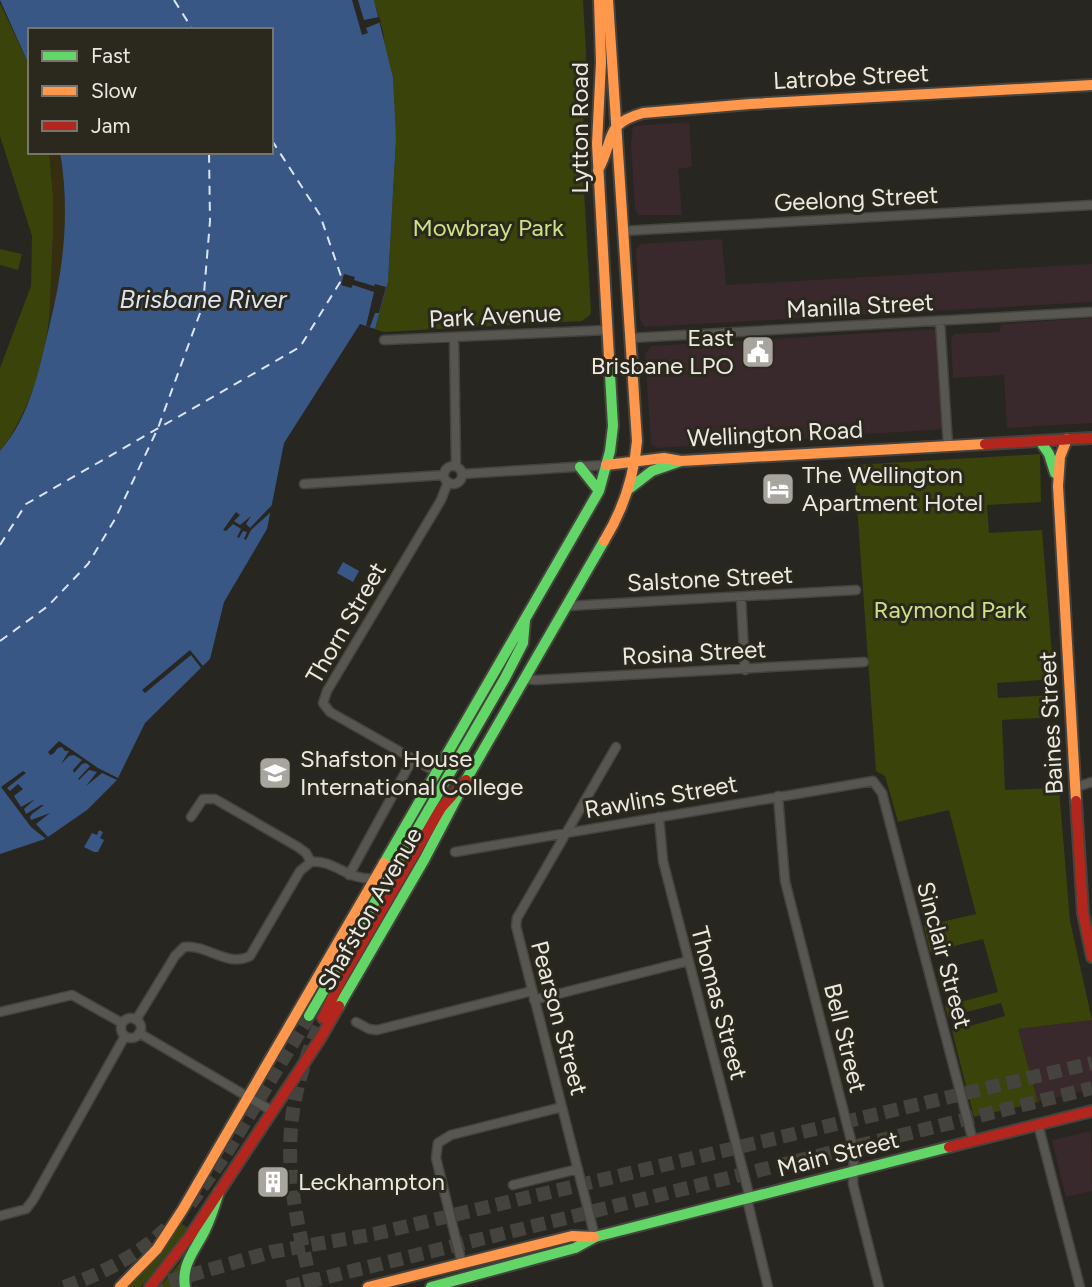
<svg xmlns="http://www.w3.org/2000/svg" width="1092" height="1287" font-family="Figtree,sans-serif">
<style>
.commercial{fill:#39292c}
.green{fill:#39430a}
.sand{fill:#352e10}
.water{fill:#395785}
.pier{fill:#282620}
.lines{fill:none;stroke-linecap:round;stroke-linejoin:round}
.ferry{stroke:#dbe5f5;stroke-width:2;stroke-dasharray:9 7;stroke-linecap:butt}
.highway-tunnel{stroke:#45433d;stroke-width:14;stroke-dasharray:14 7;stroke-linecap:butt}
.street-casing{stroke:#44433d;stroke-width:11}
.fast-casing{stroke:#44433d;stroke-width:14}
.slow-casing{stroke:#44433d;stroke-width:14}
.jam-casing{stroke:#44433d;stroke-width:14}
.street{stroke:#585651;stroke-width:8}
.fast{stroke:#63d668;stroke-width:10}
.slow{stroke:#ff974d;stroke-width:10}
.jam{stroke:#b3261e;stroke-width:10}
.labels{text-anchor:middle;stroke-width:6;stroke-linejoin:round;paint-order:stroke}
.street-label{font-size:24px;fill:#ebe9e2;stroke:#2b281d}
.park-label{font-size:24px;fill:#cce284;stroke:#2b281d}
.poi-label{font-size:24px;fill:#ebe9e2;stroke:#2b281d;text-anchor:start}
.water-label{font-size:26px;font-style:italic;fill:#dbe5f5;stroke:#2b281d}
</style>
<rect width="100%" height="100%" fill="#282620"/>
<!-- commercial -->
<path class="commercial" d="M689 122 692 167 678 169 682 215H638L635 209 631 144 633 126Z
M722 239 726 285 1092 264V302L645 327 640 320 636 250 641 244Z
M1092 318V423L1007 428 1004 375 953 378 951 338 954 334 1000 332 1001 324Z
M939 329 944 429 657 448 651 444 645 354 651 346Z
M1092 1020V1089L1038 1102 1018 1029Z
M1091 1131 1092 1191 1066 1197 1052 1140Z"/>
<!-- green -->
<path class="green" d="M374 0H583L586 52 582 154 591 312 590 315 582 321 384 332 375 329 388 282 396 139 383 32Z
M0 3 30 67V152H49C54 184 54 216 53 248 52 307 49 361 22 415 15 428 10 440 0 451V368L31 286 32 236 0 136Z
M0 249 22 254 18 270 0 265Z
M1040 454 1041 502 987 505 989 533 1042 530 1054 679 997 683 998 698 1055 695 1056 717 1002 720 1005 790 1059 788 1070 921 1092 1020 1018 1029 1038 1102 974 1117 952 1031 1005 1016 1001 1003 948 1017 945 1006 998 992 983 939 930 952 924 926 976 914 949 810 898 822 885 776 876 771 854 465Z
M182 1224 188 1228 141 1287H128L148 1267Z
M181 1261V1287H160Z"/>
<!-- sand -->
<path class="sand" d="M49 152H60C70 209 65 270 49 325L54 206Z"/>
<!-- water -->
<path class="water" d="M0 0H374L393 78 396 139 388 282 375 329 360 324 284 443 267 529 224 602 210 659 145 723 117 780 87 810 45 839 0 854V451C31 416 40 366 50 323 64 267 70 209 60 152H271V30H30V67Z
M343 562 359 571 353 582 337 573Z
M99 830 103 832 100 838 104 840 98 852H94L84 847 92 833 97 835Z"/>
<!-- pier -->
<path class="pier" d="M352 0H358L364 20 379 17 381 22 366 28 368 33 362 35Z
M344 274 355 277 354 280 374 286 375 284 386 287 379 313H375L370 327 366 326 374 292 353 285 351 288 341 285Z
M272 505 271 512 251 530 246 540 244 539 247 532 243 531 239 538 237 537 241 529 233 524 226 531 223 530 236 512 240 515 234 521 240 525 251 516 246 524 250 528Z
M190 650 203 666 201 668 191 655 145 693 142 690Z
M59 741 98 768 118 778 117 780 102 773 86 786 97 772 89 770 79 780 78 779 90 766 86 763 82 764 74 773 73 770 82 760 74 755 69 756 61 764 69 751H65L62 747 58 748 53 754 50 755 48 752Z
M23 771 26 773 7 788 10 791 18 784 23 789 14 796 21 807 35 799 24 809 26 814 41 805H44L32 814 30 817 31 820 50 813 36 824 48 837 46 839 31 827 1 787Z"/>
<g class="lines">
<!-- ferry -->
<path class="ferry" d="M174 0 193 30
M0 545 26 504 300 347 342 279 320 215 271 139
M0 641 48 606 88 564 115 519 158 428 203 305 210 221 209 152"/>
<!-- highway-tunnel -->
<path class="highway-tunnel" d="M190 1204 225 1155 309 1016
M64 1287C104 1273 141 1254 171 1224
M149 1287 271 1252 374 1234 1092 1063
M287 1287 1092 1088
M312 1287C287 1184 275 1118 323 1018"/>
<defs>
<path id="street" d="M622 231 1092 205
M940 321 948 445
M454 337 456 466
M631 338 1092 312
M384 340 608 330
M444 475a9 9 0 1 1 18 0a9 9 0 1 1-18 0Z
M462 474 606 465
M304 484 444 475
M741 597 745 670
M567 606 856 590
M525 679 536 680 864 662
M436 772 330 712 323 703 327 691 441 500 448 482
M1076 787 1092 782
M778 796 785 881 854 1152 853 1184 879 1287
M191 817 203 799H215L298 847 306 853 311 862
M659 817 663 861 750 1198
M455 852 873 781 882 793 973 1141
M311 862C334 859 349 882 375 878
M349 875 412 760
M534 1000 688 961
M0 1012 72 995 122 1023
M121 1028a10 10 0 1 1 20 0a10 10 0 1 1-20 0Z
M136 1020 175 956 184 947C207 944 228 968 250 956L300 871 311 862
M356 1022 369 1029 377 1030 532 991
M139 1033 272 1111
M1038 1124 1080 1287
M513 1185 578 1169
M747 1199 768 1287
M0 1216 26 1209 33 1200 125 1036
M595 1237 516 926 517 918 616 747
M462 1264 436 1158 438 1143 451 1135 562 1107"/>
<path id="fast" d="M1040 441 1049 454 1055 473
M580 467 599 491
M630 488 652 471 681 461
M384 863 599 491 610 451 613 426 609 357
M339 1006 424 860 466 780 604 541
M309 1016 505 678 523 643 525 620
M185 1287C181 1264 196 1249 205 1230 211 1218 215 1205 219 1192
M431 1287 575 1248 595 1237 949 1147"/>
<path id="slow" d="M599 0 601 62 597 144 609 357
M598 170C615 140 603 124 643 113L750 104 1092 85
M1067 439 1060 457 1058 486 1076 801
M606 465 664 458 681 461 985 444
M604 541C623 510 634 478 637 441L608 0
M120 1287 157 1249 183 1209 384 863
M368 1287 572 1236 594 1237"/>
<path id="jam" d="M985 444 1092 438
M1076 801 1083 913 1092 957
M323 1018 341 980 441 808 466 780
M949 1147 1092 1111
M150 1287 190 1236 320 1039 339 1006"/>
</defs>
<!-- street casing -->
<use href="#street" class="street-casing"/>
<!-- fast casing -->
<use href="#fast" class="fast-casing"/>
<!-- slow casing -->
<use href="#slow" class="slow-casing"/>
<!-- jam casing -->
<use href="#jam" class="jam-casing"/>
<!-- street -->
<use href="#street" class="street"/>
<!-- fast -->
<use href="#fast" class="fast"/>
<!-- slow -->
<use href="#slow" class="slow"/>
<!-- jam -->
<use href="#jam" class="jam"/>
</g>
<!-- icons -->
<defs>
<symbol id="civic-square" viewBox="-11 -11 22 22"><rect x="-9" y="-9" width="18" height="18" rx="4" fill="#a7a59e" stroke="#2b281d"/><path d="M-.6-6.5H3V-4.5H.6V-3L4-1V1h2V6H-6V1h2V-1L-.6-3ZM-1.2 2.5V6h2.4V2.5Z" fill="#fff"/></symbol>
<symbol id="hotel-square" viewBox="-11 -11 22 22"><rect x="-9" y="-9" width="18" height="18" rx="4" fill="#a7a59e" stroke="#2b281d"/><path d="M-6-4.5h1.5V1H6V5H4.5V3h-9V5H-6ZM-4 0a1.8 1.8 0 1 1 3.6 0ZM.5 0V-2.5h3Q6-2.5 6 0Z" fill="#fff"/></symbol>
<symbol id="university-square" viewBox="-11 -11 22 22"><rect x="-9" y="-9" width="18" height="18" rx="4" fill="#a7a59e" stroke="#2b281d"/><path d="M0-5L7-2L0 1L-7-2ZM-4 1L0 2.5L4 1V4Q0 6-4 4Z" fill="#fff"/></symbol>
<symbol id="building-square" viewBox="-11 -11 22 22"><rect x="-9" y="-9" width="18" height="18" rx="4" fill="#a7a59e" stroke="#2b281d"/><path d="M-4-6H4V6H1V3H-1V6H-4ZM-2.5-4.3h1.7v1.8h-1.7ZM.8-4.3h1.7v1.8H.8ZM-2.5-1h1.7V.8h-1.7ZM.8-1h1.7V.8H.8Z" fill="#fff"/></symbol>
</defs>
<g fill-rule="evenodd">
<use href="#civic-square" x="739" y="333" width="38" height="38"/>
<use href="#hotel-square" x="759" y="470" width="38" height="38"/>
<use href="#university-square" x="256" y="754" width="38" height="38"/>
<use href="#building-square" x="254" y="1163" width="38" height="38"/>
</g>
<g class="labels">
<!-- street labels -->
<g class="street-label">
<text transform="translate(851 77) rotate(-3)" y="8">Latrobe Street</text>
<text transform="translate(580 128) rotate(-90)" y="8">Lytton Road</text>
<text transform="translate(856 199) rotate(-3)" y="8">Geelong Street</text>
<text transform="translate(860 306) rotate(-3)" y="8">Manilla Street</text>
<text transform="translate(495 316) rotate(-3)" y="8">Park Avenue</text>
<text transform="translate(775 434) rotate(-3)" y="8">Wellington Road</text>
<text transform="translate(710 579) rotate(-3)" y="8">Salstone Street</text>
<text transform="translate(346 623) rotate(-60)" y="8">Thorn Street</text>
<text transform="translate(694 653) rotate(-3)" y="8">Rosina Street</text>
<text transform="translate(1051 723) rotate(-93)" y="8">Baines Street</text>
<text transform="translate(661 797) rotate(-10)" y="8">Rawlins Street</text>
<text transform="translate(370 909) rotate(-60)" y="8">Shafston Avenue</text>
<text transform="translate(944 955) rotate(75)" y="8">Sinclair Street</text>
<text transform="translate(719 1003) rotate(75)" y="8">Thomas Street</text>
<text transform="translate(559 1018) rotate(75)" y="8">Pearson Street</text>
<text transform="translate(845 1038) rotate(76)" y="8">Bell Street</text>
<text transform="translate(838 1154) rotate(-14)" y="8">Main Street</text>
</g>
<!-- park labels -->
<g class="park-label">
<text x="488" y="236">Mowbray Park</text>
<text x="950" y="618">Raymond Park</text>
</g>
<!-- poi labels -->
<g class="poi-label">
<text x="734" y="346" text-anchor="end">East<tspan x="734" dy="28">Brisbane LPO</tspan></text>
<text x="802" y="483">The Wellington<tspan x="802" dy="28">Apartment Hotel</tspan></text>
<text x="300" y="767">Shafston House<tspan x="300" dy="28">International College</tspan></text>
<text x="298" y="1190">Leckhampton</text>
</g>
<!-- water labels -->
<g class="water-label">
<text x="203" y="308">Brisbane River</text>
</g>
</g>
<!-- legend -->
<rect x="28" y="28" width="245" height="126" fill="#2b281d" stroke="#78756c" stroke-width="2"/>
<rect x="42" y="51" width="35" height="10" fill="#63d668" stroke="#78756c" stroke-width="2"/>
<text x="91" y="63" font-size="21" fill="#ebe9e2">Fast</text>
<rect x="42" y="86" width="35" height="10" fill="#ff974d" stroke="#78756c" stroke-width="2"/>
<text x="91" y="98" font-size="21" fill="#ebe9e2">Slow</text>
<rect x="42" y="121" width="35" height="10" fill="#b3261e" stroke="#78756c" stroke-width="2"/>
<text x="91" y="133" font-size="21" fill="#ebe9e2">Jam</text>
</svg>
